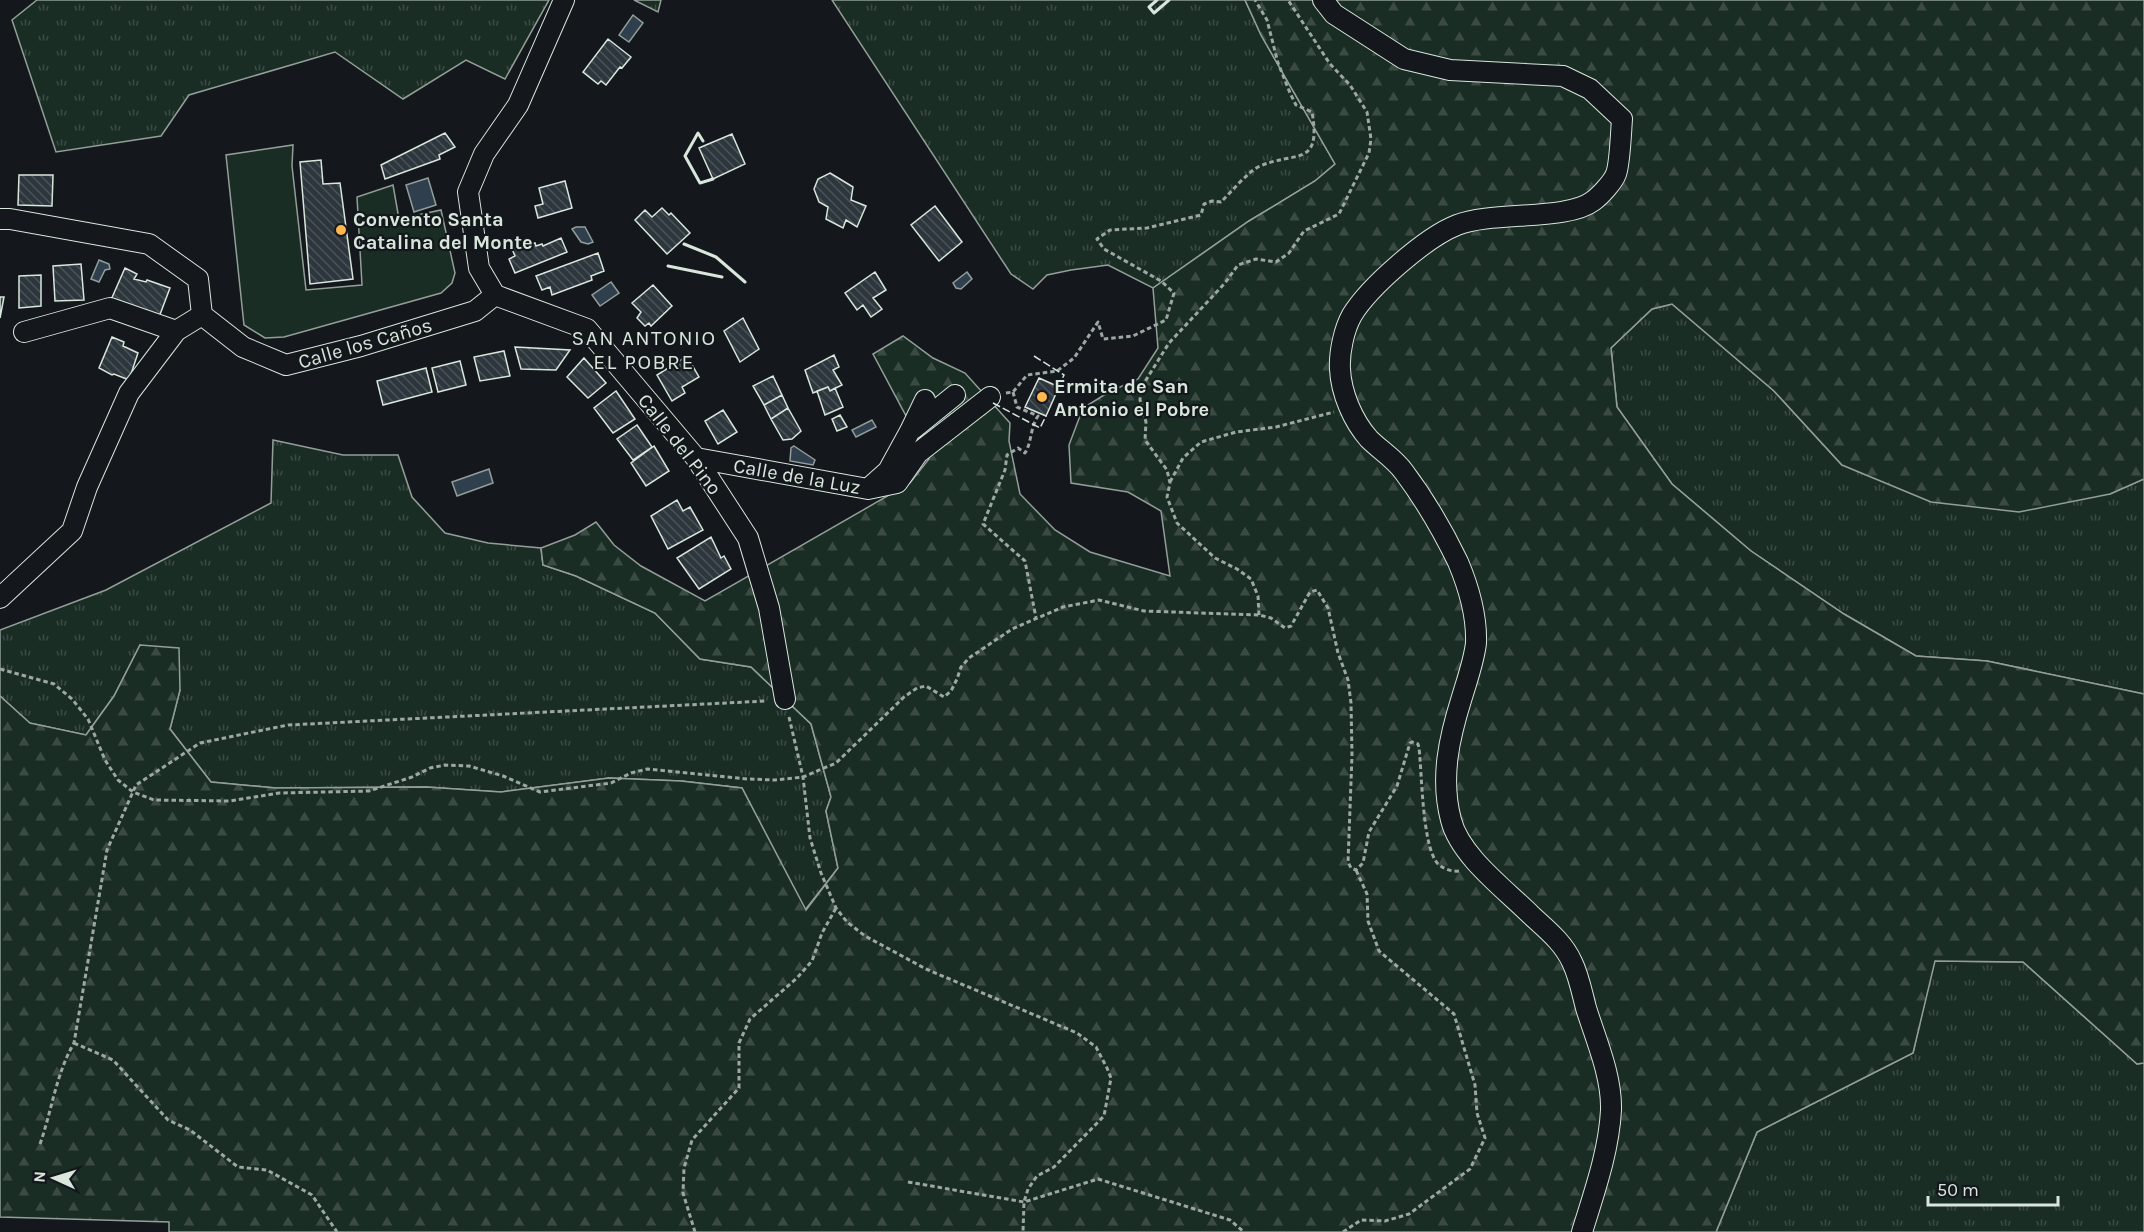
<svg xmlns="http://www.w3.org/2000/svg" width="2144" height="1232" font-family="Karla,sans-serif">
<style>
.grass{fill:url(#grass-tufts);stroke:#939e99;stroke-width:1.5}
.forest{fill:url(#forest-firs);stroke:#939e99;stroke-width:1.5}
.garden{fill:#1a2d24;stroke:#939e99;stroke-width:1.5}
.water{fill:#2f3f4d;stroke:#939e99;stroke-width:1.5}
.building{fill:url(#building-back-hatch);stroke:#d8e6dc;stroke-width:1.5}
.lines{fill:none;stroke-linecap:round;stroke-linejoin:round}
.minor-casing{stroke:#d8e6dc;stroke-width:22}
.path{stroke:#9da8a2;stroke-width:3;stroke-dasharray:4.5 3;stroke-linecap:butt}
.minor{stroke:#14181c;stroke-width:20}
.fence{stroke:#d8e6dc;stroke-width:1.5;stroke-dasharray:8 3;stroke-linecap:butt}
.wall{stroke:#d8e6dc;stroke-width:3}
.poi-dot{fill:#ffb74d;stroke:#14181c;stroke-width:2}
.labels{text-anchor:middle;stroke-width:4.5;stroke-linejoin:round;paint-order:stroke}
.poi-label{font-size:20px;font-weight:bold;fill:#d8e6dc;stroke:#14181c;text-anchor:start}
.street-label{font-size:20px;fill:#d8e6dc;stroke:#14181c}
.neighbourhood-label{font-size:21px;letter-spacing:1.5px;fill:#d8e6dc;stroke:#14181c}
</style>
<defs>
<pattern id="grass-tufts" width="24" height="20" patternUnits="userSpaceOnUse" patternTransform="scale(1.5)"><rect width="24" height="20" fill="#1a2d24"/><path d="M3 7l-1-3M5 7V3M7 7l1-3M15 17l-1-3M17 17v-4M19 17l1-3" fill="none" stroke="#3b4b43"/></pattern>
<pattern id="forest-firs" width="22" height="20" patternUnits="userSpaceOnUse" patternTransform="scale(1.5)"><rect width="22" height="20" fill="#1a2d24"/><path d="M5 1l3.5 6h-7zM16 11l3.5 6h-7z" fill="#3b4b43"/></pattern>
<pattern id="building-back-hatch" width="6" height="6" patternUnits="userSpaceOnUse" patternTransform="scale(1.5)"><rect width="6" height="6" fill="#2c363c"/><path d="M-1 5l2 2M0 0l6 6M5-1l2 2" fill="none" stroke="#4a5358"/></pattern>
</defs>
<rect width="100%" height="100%" fill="#14181c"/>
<!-- grass -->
<path class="grass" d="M37 0H549L505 79 466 60 403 99 335 52 189 95 161 136 56 152 12 20Z
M634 0H661L658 12Z
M832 0H1245L1261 35 1335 164 1315 181 1249 221 1153 288 1108 265 1071 270 1047 275 1033 289 1011 274Z
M1672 304 1774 391 1842 465 2110 494 2144 479V694L1987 661 1916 656 1844 614 1751 551 1672 484 1617 407 1611 348 1652 309Z
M273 440 343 455H398L412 497 445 533 488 543 541 548 543 565 576 576 655 613 700 659 751 667 811 724 831 797 826 811 838 868 805 910 742 788 681 781 609 778 501 792 426 787 276 788 211 782 170 729 180 690 140 645 114 696 86 735 29 723 0 696V630L106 590 271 503Z
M1934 961 2023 962 2137 1064 2144 1063V1232H1716L1757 1132 1913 1053Z"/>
<!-- forest -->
<path class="forest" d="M1245 0H2144V479L2110 494 2019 512 1931 502 1842 465 1774 391 1672 304 1652 309 1611 348 1617 407 1672 484 1751 551 1844 614 1916 656 1987 661 2144 694V1063L2137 1064 2023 962 1935 961 1913 1053 1757 1132 1716 1232H169V1222L0 1217V696L30 723 86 735 114 696 140 645 179 648 180 690 170 729 211 782 276 788 426 787 501 792 609 778 681 781 742 788 806 910 838 868 826 811 831 797 811 724 751 667 700 659 655 613 576 576 543 565 541 548 575 535 596 522 614 545 641 566 705 601 910 483 929 459 873 354 903 336 933 358 965 373 1010 423 1009 441 1020 494 1055 530 1090 552 1170 576 1161 511 1128 492 1071 483 1069 445 1083 408 1109 392 1138 379 1158 348 1153 288 1249 221 1315 181 1335 164 1261 35Z"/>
<!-- garden -->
<path class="garden" d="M293 145 292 166 306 290 362 285 357 197 393 185 399 219 441 210 455 273 452 283 441 293 284 337 265 338 244 325 226 155Z"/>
<!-- water -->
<path class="water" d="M633 15 643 23 629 42 619 35Z
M428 178 436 205 414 212 406 185Z
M576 227H585L593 242 588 244 581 242 572 229Z
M99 260 109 264 110 269 105 270 99 282 91 279Z
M967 272 972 279 961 289 956 288 953 283Z
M611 282 619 293 600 306 592 295Z
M872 420 876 427 856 437 852 430Z
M794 446 815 460 813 465 790 461 791 448Z
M489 469 493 483 457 496 452 482Z"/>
<!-- building -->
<path class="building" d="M608 39 631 57 622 68 620 67 606 85 601 81 598 84 583 72Z
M445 133 455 147 439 155 440 159 385 179 381 165Z
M732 134 745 164 713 179 699 148Z
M321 160 323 184 340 183 353 279 310 284 300 162Z
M830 173 853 187 851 200 866 206 857 227 846 220 843 228 826 219 828 207 819 202 814 189 818 179Z
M19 175H53L52 206 18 205Z
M565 181 572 208 538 218 535 206 543 204 539 188Z
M935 206 962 242 939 261 911 225Z
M662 208 669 215 671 213 690 233 667 254 635 220 645 210 652 217Z
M561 238 567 252 515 273 509 259 515 256 512 249 535 243 536 246 542 244 543 246Z
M598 253 604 271 591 276 592 280 552 295 550 287 542 290 536 276Z
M81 264 84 300 55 301 53 266Z
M125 268 137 274 134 279 146 282 147 280 170 288 159 317 110 302Z
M875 272 886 290 873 298 882 309 871 317 863 305 857 310 845 293Z
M41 275V306L19 308V276Z
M653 285 672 306 651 326 649 323 645 326 637 318 641 312 632 303Z
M0 297H4L0 318Z
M743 318 759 349 740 362 724 331Z
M112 337 124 342 123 346 138 353 129 380 114 374 112 375 99 368Z
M515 347 570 350 556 370 521 369Z
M504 351 510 376 480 381 474 357Z
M834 355 839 367 833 370 842 385 830 391 828 387 813 393 805 370Z
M687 356 699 377 682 387 685 393 672 401 657 375Z
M584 358 606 383 588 398 567 377Z
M460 361 466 385 438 392 432 368Z
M426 368 432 392 383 405 377 381Z
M773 376 782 395 764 405 753 386Z
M1039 378 1059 387 1046 416 1025 407Z
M828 387 830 391 835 388 843 407 825 415 817 391Z
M616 391 635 419 613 433 594 408Z
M782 395 788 408 771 419 764 405Z
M788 408 801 431 792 439 783 440 771 419Z
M723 410 737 432 718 444 705 421Z
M840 415 847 427 837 431 832 419Z
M637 425 652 447 633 460 617 439Z
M654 446 669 471 646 486 631 463Z
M677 500 683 511 690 507 703 530 668 549 651 516Z
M711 537 721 558 724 556 731 569 699 589 677 558Z"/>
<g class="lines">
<defs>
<path id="minor" d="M564 0 518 105 484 154 468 192 479 268 495 295 587 329 696 458 748 538 769 608 785 699
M1323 0 1334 14 1404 59 1450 70 1563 76 1590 89 1622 119C1621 131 1620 164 1616 174 1613 182 1600 196 1593 201 1567 221 1492 211 1457 225 1426 237 1369 287 1352 315 1344 329 1339 353 1340 369 1341 393 1353 421 1369 439 1380 450 1395 459 1404 472 1425 500 1443 531 1458 562 1469 588 1477 614 1476 643 1474 661 1467 680 1462 697 1449 738 1440 778 1451 820 1460 856 1505 889 1531 915 1546 929 1563 942 1572 962 1579 976 1582 993 1586 1008 1596 1040 1612 1076 1611 1110 1609 1151 1594 1193 1582 1232
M0 219H10L149 244 198 279 202 315 243 347 286 365 361 346 475 311 495 295
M24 332 110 308 176 331
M913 429 955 395
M696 458 868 489 897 483 918 453 990 397
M869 488 888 471 910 431 925 400
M0 598 72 531 87 487 129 393 176 331 202 315"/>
</defs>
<!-- minor casing -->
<use href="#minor" class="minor-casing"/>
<!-- path -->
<path class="path" d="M1013 392 1017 407 1038 416C1030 428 1032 442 1025 453L1018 448 1007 455 1005 470 983 524 1025 561 1036 618
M1006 393 1013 392 1027 375 1057 371 1074 358 1098 322 1103 339 1133 336 1166 320 1174 293 1161 281 1104 249 1097 239 1110 230 1147 228 1201 215 1204 204 1212 201 1221 202C1231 192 1247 173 1258 167 1294 150 1322 169 1312 112L1296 105 1290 93 1278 63 1267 20 1255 0
M1170 482 1183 458 1201 442 1236 432 1276 427 1334 412
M1259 615 1258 596 1251 579 1237 569 1215 558 1177 523 1167 497 1170 483 1167 470 1145 440 1146 422 1140 400 1141 388 1169 343 1225 283 1238 265 1256 259 1276 262 1289 253 1304 231 1339 214 1369 153 1371 139 1367 112 1350 85 1330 64 1288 0
M0 669 54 684 72 699 88 719 105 760 118 780 133 792 154 800 230 801 279 793 369 791 412 777 430 768 445 765 469 766 503 776 540 792 611 783 631 773 647 769 748 779 775 780 803 777 836 763 904 697 917 688 926 686 944 697 951 691 957 679 961 667 969 658 1012 629 1063 607 1099 600 1144 611 1259 615 1271 618 1285 628 1291 626 1310 592 1317 590 1328 608 1338 653 1348 680 1351 703 1352 755 1348 862 1351 868 1356 870 1363 863 1369 832 1397 786 1410 743 1412 742 1418 744 1419 748C1422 773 1422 847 1438 864 1444 869 1452 872 1460 871
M789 717 803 777 810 838 821 873 836 908 847 922 865 936 926 969 1077 1033 1096 1047 1107 1068 1111 1078 1104 1116 1054 1167 1037 1176 1028 1189 1024 1202 1023 1232
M74 1043 113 1060 168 1120 190 1130 238 1167 267 1170 312 1195 337 1232
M40 1144C52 1110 56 1074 74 1043L107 850 136 785 200 743 288 725 766 701
M908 1182 1024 1202 1098 1179 1230 1220 1244 1232
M695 1232 683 1193 684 1168 692 1140 739 1088V1043L750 1019 797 978 812 961 822 933 836 908
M1343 1232 1361 1220 1385 1221 1409 1214 1470 1169 1485 1138 1477 1113 1475 1085 1454 1014 1379 951 1368 921 1367 894 1356 870"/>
<!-- minor -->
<use href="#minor" class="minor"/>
<!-- fence -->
<path class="fence" d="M1034 356 1064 375 1059 387
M993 403 1040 428 1046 416"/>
<!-- wall -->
<path class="wall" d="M1157 0 1149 7 1154 13 1169 0
M703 141 698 133 685 156 700 183 713 179
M684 244 716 257 745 282
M668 266 722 277"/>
</g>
<!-- markers -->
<g class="poi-dot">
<circle cx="341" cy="230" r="6"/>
<circle cx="1042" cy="397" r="6"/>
</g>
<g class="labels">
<!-- poi labels -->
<g class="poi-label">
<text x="353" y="226">Convento Santa<tspan x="353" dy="23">Catalina del Monte</tspan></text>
<text x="1054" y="393">Ermita de San<tspan x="1054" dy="23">Antonio el Pobre</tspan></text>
</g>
<!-- street labels -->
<g class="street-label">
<text transform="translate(365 343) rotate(-16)" y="7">Calle los Caños</text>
<text transform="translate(680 444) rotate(52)" y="7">Calle del Pino</text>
<text transform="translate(797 476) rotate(10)" y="7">Calle de la Luz</text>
</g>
<!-- neighbourhood labels -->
<g class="neighbourhood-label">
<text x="644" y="345">SAN ANTONIO<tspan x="644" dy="24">EL POBRE</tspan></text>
</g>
</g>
<!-- north arrow -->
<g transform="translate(54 1178) rotate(274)" stroke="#14181c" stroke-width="4.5" paint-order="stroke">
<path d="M0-4.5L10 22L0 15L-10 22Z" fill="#d8e6dc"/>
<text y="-9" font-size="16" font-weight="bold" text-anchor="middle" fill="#d8e6dc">N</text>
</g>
<!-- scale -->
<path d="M1928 1196v9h130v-9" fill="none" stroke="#d8e6dc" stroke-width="3"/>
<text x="1937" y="1196" font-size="18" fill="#d8e6dc" stroke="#14181c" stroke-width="4.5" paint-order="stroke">50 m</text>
</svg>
